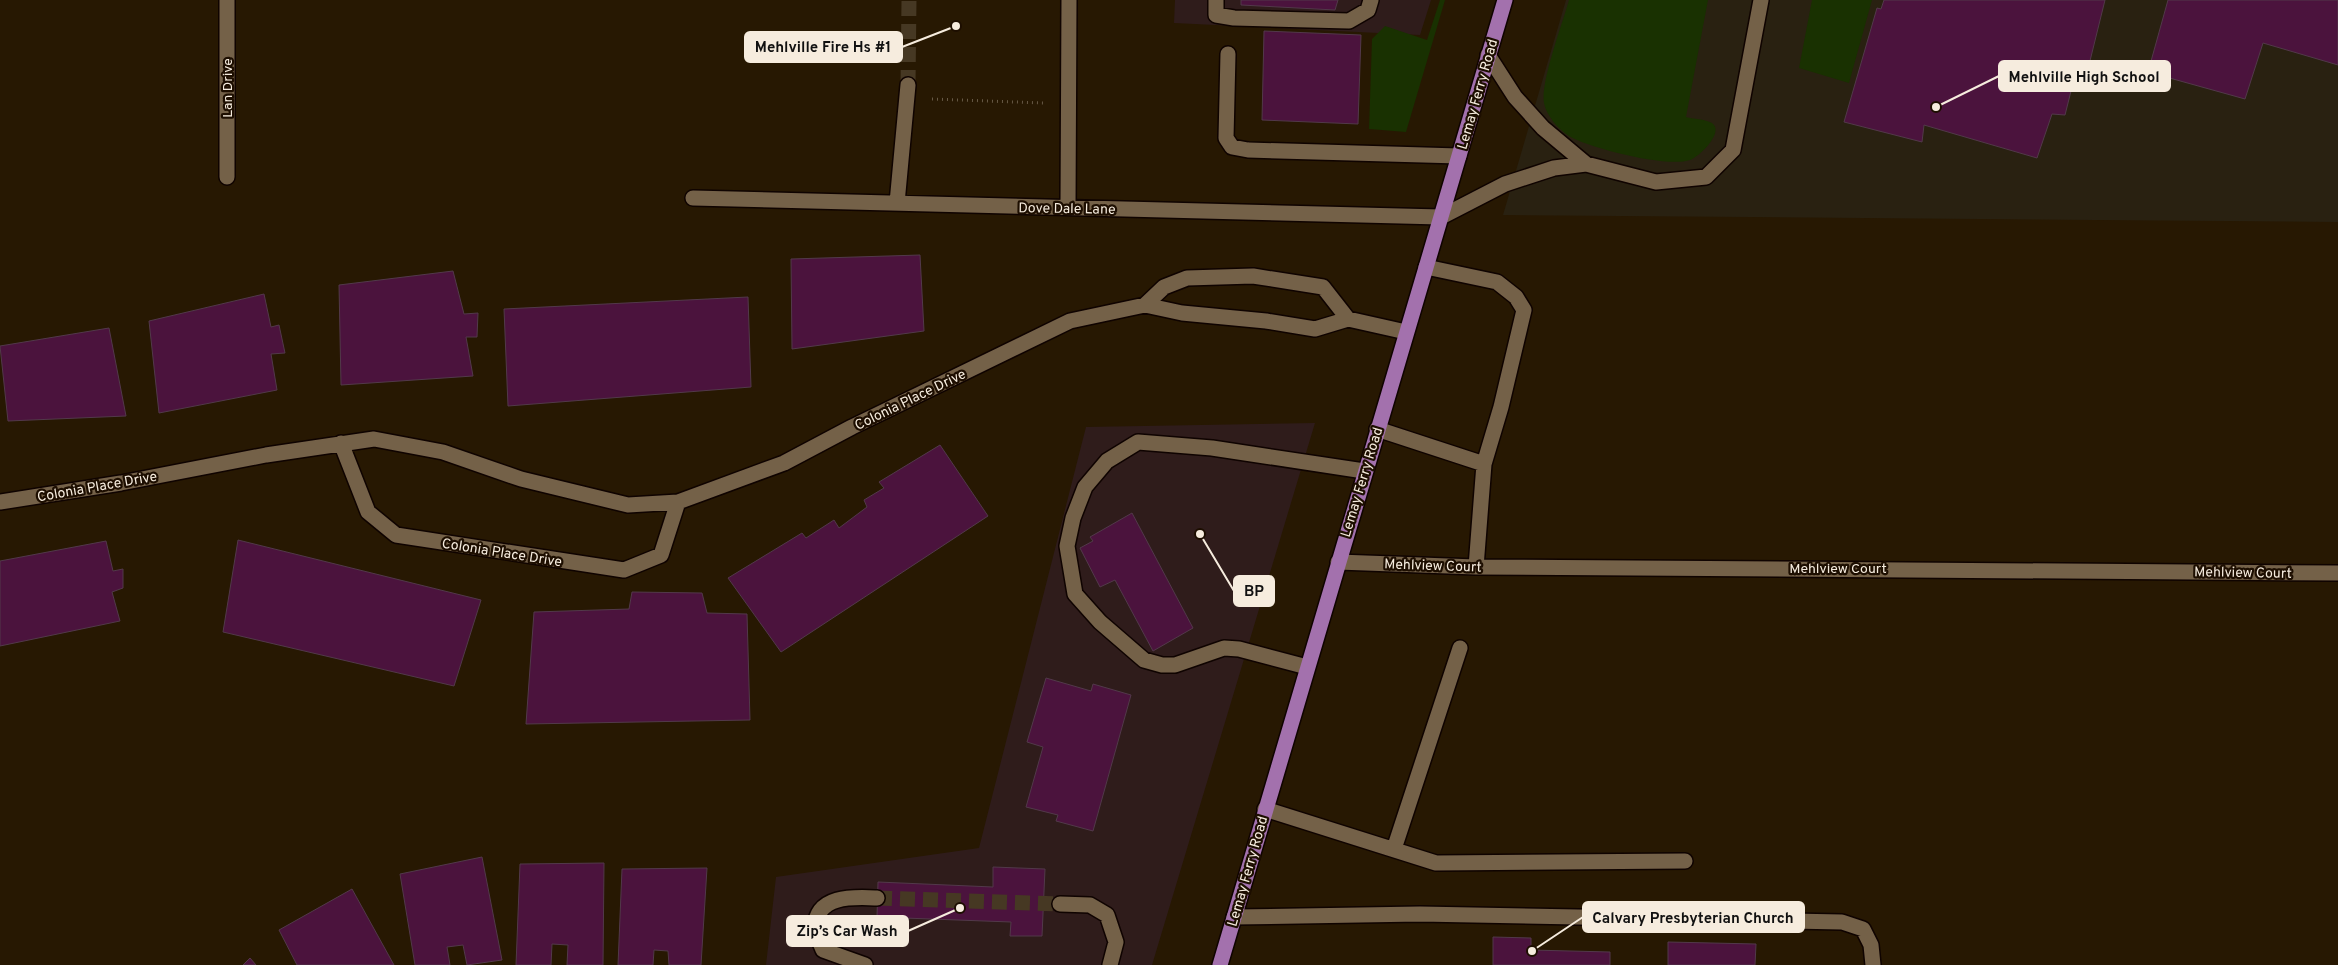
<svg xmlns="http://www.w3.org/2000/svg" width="2338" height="965" font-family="Overpass,sans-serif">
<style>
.commercial{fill:#2f1c1b}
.education{fill:#292111}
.green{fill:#193101}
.building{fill:#4b133d;stroke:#52394a}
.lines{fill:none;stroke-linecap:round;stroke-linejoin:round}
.minor-tunnel{stroke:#463823;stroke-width:15;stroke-dasharray:15 8;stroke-linecap:butt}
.minor-casing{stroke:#0f0300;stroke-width:18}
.major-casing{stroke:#0f0300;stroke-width:18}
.path{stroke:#675946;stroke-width:3;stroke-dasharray:1 4;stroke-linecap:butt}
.minor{stroke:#746148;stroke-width:15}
.major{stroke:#a371ad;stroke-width:15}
.labels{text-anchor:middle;stroke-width:4.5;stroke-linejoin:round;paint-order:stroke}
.street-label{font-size:14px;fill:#f6ecde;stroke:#1d0e00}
.leader{fill:none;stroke:#f6ecde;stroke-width:2}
.callout-dot{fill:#f6ecde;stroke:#1d0e00;stroke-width:2}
.callout{fill:#f6ecde;stroke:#f6ecde;stroke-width:2}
.callout-label{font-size:15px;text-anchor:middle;font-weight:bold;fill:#111}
</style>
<rect width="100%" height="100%" fill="#271802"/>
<!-- commercial -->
<path class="commercial" d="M1175 0H1431L1420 35 1174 23Z
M1315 423 1152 965H766L776 877 979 848 1086 427Z"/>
<!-- education -->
<path class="education" d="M1566 0H2338V222L1503 215Z"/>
<!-- green -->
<path class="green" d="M1440 0H1445L1406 132 1369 129 1372 39 1385 26 1427 40Z
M1569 0H1708L1686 117C1693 119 1705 119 1712 123 1725 132 1699 157 1690 160 1667 168 1589 148 1569 136 1558 129 1546 115 1544 103 1540 83 1563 22 1569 0Z
M1812 0H1872L1849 83 1799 68Z"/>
<!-- building -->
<path class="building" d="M1241 0H1338L1335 10 1241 5Z
M1884 0H2105L2087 73 2072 87 2065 115 2052 114 2037 158 1924 125 1922 142 1844 122 1877 8 1881 9Z
M2168 0H2338V65L2263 43 2245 99 2148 72Z
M1264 31 1361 35 1358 124 1262 120Z
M920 255 924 331 792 349 791 259Z
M453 271 464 314 478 313 477 337H466L473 376 341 385 339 285Z
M264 294 271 327 279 325 285 353 271 354 277 390 159 413 149 321Z
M748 297 751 387 508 406 504 309Z
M109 328 126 416 8 421 0 346Z
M940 445 988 516 781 652 728 578 802 533 806 538 834 520 839 528 867 507 864 500 884 488 879 482Z
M1132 513 1193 628 1153 651 1115 580 1100 587 1080 548 1093 541 1090 537Z
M238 540 481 600 454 686 223 632Z
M106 541 113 571 123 569V588L112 592 120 621 0 646V561Z
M632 592 702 593 707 613 747 614 750 720 526 724 534 612 629 609Z
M1046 678 1091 691 1093 684 1131 695 1093 831 1056 821 1058 815 1026 807 1043 747 1027 742Z
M482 857 502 960 467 965 463 945 447 947 450 965H415L400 874Z
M604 863 603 965H567L568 945 552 944 551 965H516L520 864Z
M993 867 1045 869 1042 936H1010L1011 922 877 917 878 882 993 887Z
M707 868 701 965H669L668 951 654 950 653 965H618L622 869Z
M352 889 394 965H297L279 930Z
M1493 937 1531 938V950L1610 952V965H1493Z
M1668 942 1756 944 1755 965H1668Z
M250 958 256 965H243Z"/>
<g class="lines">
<!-- minor-tunnel -->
<path class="minor-tunnel" d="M908 85 909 0
M877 898 1060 904"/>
<defs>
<path id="minor" d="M227 0V177
M1216 0V15L1234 18 1349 21 1368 10 1371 0
M1228 54 1226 138 1232 147 1248 150 1459 156
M1488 55 1515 97 1543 128 1586 164
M693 198 1441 217 1505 184 1554 168 1586 164 1656 182 1706 177 1733 150 1761 0
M897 203 908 85
M1068 207 1069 0
M1426 267 1497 282 1516 297 1524 310 1501 407 1484 464
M1145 305 1164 287 1187 278 1253 276 1323 287 1348 319
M1377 429 1484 464 1476 567
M341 443 368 512 396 535 624 570 661 555 678 502
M0 502 121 483 266 455 374 439 443 452 521 479 628 505 678 502 784 463 852 427 1070 321 1145 305 1182 313 1266 321 1315 329 1348 319 1406 332
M1338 562 1476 567 2338 573
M1307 667 1239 649 1224 648 1175 665H1162L1144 660 1100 622 1075 594 1067 546 1073 518 1085 487 1107 461 1138 442 1212 448 1364 471
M1265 809 1436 863 1685 861
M1394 849 1460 648
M1060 904 1090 905 1107 915 1116 942 1110 965
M1234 917 1420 914 1842 922 1863 929 1871 945 1873 965
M865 965 823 950C821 944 815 934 815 928 816 894 855 897 877 898"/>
<path id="major" d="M1220 965 1505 0"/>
</defs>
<!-- minor casing -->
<use href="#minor" class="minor-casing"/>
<!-- major casing -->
<use href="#major" class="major-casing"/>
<!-- path -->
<path class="path" d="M932 99 1043 103"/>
<!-- minor -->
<use href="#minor" class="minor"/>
<!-- major -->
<use href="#major" class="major"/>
</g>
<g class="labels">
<!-- street labels -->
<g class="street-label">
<text transform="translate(227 88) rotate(-90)" y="5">Lan Drive</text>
<text transform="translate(1477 94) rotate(-74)" y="5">Lemay Ferry Road</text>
<text transform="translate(1067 208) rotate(1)" y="5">Dove Dale Lane</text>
<text transform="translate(910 399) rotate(-26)" y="5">Colonia Place Drive</text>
<text transform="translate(1361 482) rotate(-73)" y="5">Lemay Ferry Road</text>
<text transform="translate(97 486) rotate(-10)" y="5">Colonia Place Drive</text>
<text transform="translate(502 552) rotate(9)" y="5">Colonia Place Drive</text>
<text transform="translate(1433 565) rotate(2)" y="5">Mehlview Court</text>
<text x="1838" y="573">Mehlview Court</text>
<text transform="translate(2243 572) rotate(1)" y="5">Mehlview Court</text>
<text transform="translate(1247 871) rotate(-74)" y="5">Lemay Ferry Road</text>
</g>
</g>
<!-- callouts -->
<path class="leader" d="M956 26L902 47M1936 107L1999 76M1200 534L1234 591M1532 951L1583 917M960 908L908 931"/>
<g class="callout-dot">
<circle cx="956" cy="26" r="5"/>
<circle cx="1936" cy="107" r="5"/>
<circle cx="1200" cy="534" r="5"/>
<circle cx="1532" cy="951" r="5"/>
<circle cx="960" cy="908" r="5"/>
</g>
<g class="callout">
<rect x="745" y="32" width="157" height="30" rx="5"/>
<rect x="1999" y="61" width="171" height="30" rx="5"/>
<rect x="1234" y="576" width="40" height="30" rx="5"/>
<rect x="1583" y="902" width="221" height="30" rx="5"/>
<rect x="787" y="916" width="121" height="30" rx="5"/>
</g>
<g class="callout-label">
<text x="823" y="52">Mehlville Fire Hs #1</text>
<text x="2084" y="82">Mehlville High School</text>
<text x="1254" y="596">BP</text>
<text x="1693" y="923">Calvary Presbyterian Church</text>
<text x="847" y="936">Zip’s Car Wash</text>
</g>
</svg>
